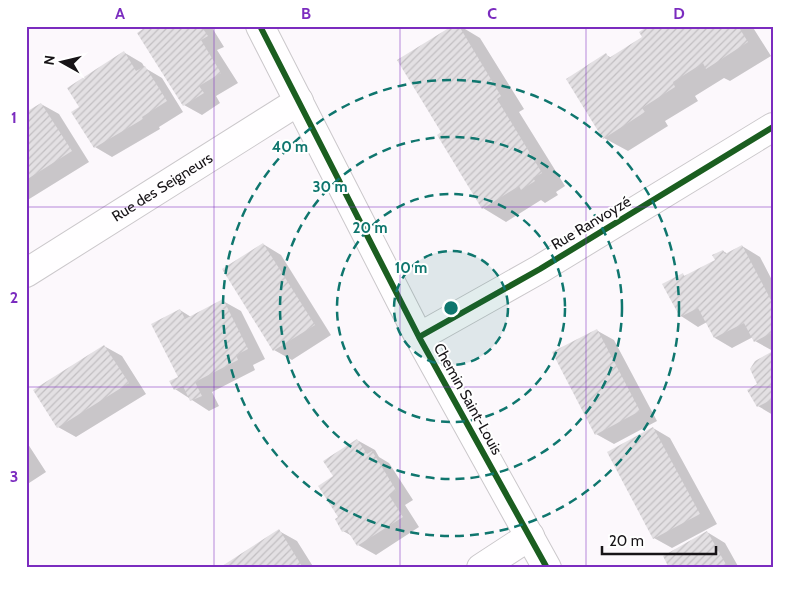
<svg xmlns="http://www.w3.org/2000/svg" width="799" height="594" font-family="Cabin,sans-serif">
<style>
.shadow{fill:#0003}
.building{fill:url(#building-hatch)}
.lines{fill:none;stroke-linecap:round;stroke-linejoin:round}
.street-casing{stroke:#cbc8cb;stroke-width:30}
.secondary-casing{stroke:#cbc8cb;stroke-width:30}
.street{stroke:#fffeff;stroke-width:28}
.secondary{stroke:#fffeff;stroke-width:28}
.cycleway-casing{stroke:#fff;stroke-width:9}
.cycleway{stroke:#1b5e20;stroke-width:6}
.grid{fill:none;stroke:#7b2cbf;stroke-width:1;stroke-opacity:0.55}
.ring{fill:none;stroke:#0f766e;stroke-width:2.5;stroke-dasharray:9 6}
.labels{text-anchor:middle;stroke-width:4;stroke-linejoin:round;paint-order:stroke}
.street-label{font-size:15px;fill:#171417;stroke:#fff}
.centre{fill:#0f766e;stroke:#fff;stroke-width:2.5}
.ring-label{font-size:15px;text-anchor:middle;font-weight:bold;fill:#0f766e;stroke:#fff;stroke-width:4;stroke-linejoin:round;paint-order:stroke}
.neatline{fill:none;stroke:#7b2cbf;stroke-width:2}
.grid-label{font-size:16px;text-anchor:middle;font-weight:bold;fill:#7b2cbf}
</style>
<defs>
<pattern id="building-hatch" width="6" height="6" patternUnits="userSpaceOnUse" patternTransform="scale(1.25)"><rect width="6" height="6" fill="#e3e0e3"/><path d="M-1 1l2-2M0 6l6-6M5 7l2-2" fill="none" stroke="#c2bfc2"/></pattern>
</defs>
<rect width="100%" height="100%" fill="#fcf8fc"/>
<!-- shadow -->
<path class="shadow" d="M149 26H211L224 47 217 50 238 83 216 96 220 103 202 115 184 105Z
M454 26H460L480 38 524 109 519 112 565 186 556 192 558 195 545 203 541 200 506 222 483 208 443 133Z
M651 26H752L771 56 730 81 724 78 695 96 698 101 665 121 668 126 628 151 604 138 606 55 612 58 644 38Z
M125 53 142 63 145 68 162 78 183 112 159 127 160 129 112 157 95 147 81 108Z
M41 104 59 114 89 162 26 201V114Z
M263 244 281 255 331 335 292 360 274 350Z
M742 246 760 257 773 282V351L755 341 753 337 732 348 715 338 707 322 698 327 681 316 683 275 686 277 717 261 723 251 728 254Z
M223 301 241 311 265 359 253 365 255 370 212 392 219 406 209 411 175 389 179 377 180 310 191 317Z
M596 330 614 340 657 421 614 444 596 434Z
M104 346 122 356 146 394 76 437 58 427 35 390Z
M773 352V415L758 406 759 384Z
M653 428 670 438 717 524 672 548 654 538Z
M357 440 375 450 379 457 389 463 413 500 405 505 419 527 376 555 358 545 352 536 343 531 340 517 335 477Z
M26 441 46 472 26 485Z
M279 531 297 541 314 568H221Z
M707 532 725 543 739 568H671Z"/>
<!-- building -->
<path class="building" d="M147 26H201L208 36 201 40 221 73 199 86 204 93 183 106 137 33Z
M452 26H459L501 96 497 99 542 173 533 178 535 181 521 190 519 186 482 209 437 135 441 132 397 60Z
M648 26H738L748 42 706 69 703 63 673 82 675 87 642 108 645 112 603 139 566 79 606 53 609 58 642 37 639 32Z
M124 51 136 71 145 66 167 101 142 117 143 119 94 148 71 112 79 107 67 88Z
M41 103 72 151 26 180V112Z
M263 243 315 325 273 351 222 269Z
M742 245 773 304V332L754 342 744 323 714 338 698 308 680 317 662 284 683 273 684 276 715 260 712 255 723 250 725 254Z
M223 299 248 349 236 355 238 360 195 382 202 396 190 401 183 386 174 390 169 381 178 377 151 324 180 309 185 319Z
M597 329 640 411 595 435 552 352Z
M104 345 129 383 57 428 33 390Z
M773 351V399L757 407 747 390 757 384 750 369 755 361Z
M653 427 700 514 653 539 607 452Z
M357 439 367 454 372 451 396 490 389 495 403 517 357 546 347 530 342 532 335 519 338 517 318 486 333 476 323 461Z
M279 529 303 568H219Z
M707 531 728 568H669L663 556Z"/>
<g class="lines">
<defs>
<g id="street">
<path id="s1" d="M26 273 299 101"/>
<path d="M419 337 540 269 773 127"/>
<path d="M481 568 530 536"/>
</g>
<path id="secondary" d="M260 26 419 337 547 568"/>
</defs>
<!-- street casing -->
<use href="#street" class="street-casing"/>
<!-- secondary casing -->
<use href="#secondary" class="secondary-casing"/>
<!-- street -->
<use href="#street" class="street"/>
<!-- secondary -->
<use href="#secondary" class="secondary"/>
<defs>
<path id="cycleway" d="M260 26 419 337 547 568
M419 337 540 269 773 127"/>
</defs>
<!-- cycleway casing -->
<use href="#cycleway" class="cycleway-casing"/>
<!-- cycleway -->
<use href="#cycleway" class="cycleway"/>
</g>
<!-- grid -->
<path class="grid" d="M214 26V568M400 26V568M586 26V568M26 207H773M26 387H773"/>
<!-- distance rings -->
<circle cx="451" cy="308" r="57" fill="#0f766e" fill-opacity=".12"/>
<g class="ring">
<circle cx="451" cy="308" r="57"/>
<circle cx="451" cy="308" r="114"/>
<circle cx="451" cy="308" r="171"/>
<circle cx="451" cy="308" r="228"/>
</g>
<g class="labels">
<!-- street labels -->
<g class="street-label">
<text dy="5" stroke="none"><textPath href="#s1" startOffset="161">Rue des Seigneurs</textPath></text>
<text transform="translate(591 223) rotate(-31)" y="5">Rue Ranvoyzé</text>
<text transform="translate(468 399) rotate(61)" y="5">Chemin Saint-Louis</text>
</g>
</g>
<circle cx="451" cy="308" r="8" class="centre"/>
<g class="ring-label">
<text x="290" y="152">40 m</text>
<text x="330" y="192">30 m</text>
<text x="370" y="233">20 m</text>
<text x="411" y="273">10 m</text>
</g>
<!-- border -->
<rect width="799" height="594" fill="none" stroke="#ffffff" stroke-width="55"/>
<!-- north arrow -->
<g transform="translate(62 62) rotate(278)" stroke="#ffffff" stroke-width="4" paint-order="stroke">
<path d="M0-4L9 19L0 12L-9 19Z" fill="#171417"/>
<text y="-8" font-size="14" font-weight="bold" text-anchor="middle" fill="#171417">N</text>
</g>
<!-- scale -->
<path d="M602 546v8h114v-8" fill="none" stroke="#171417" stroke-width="2.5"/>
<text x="609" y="546" font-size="15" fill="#171417" stroke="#ffffff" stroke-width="4" paint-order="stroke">20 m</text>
<rect x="28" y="28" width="744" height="538" class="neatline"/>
<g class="grid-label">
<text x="120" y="19">A</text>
<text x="306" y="19">B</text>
<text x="492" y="19">C</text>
<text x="679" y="19">D</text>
<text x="14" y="123">1</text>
<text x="14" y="303">2</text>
<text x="14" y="482">3</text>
</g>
</svg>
